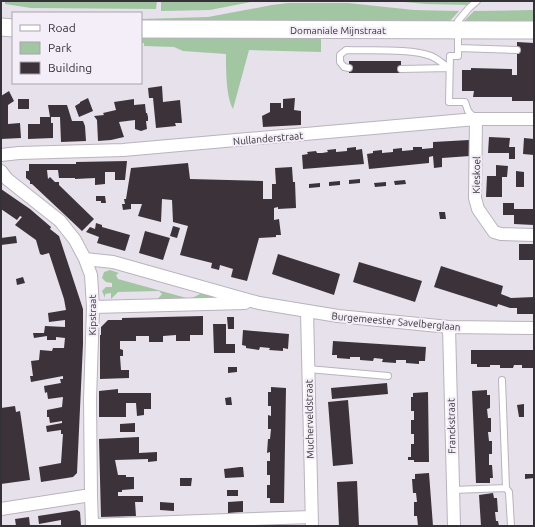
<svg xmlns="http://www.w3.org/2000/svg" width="535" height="527" font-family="Ubuntu,sans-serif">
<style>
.green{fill:#a2c6a2}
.building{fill:#3b3339}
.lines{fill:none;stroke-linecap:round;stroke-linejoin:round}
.lane-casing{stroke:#b8b3bd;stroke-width:8}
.street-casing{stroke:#b8b3bd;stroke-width:14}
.secondary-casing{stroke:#b8b3bd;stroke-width:19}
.lane{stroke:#fff;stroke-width:6}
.street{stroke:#fff;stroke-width:12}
.secondary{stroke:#fff;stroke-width:17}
.labels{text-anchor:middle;stroke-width:4;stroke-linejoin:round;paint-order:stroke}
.street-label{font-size:10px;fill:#343236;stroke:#f4eef9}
</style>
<rect width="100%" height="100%" fill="#e7e1eb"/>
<!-- green -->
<path class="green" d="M5 1H157L156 9 31 8 5 4Z
M161 1H256L210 10 161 11Z
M393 1H472L469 5 426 4Z
M288 3H348L414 10 459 11 449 22 141 20V19L208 17 272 5Z
M534 10V22H463L474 11Z
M141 37 321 38V52L249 50 233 109C226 97 226 69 226 54L183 51 174 47 144 46V43H141Z
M110 270 119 273 116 275 118 279 190 299 204 292 213 296 212 299 155 302 162 294 159 291 118 292 111 299V293L105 294V298L102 291 106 287H112V283L106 282 102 278 104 272Z"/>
<!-- building -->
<path class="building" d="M517 42 534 43V101H512V97H473L474 91H462V70H471V68L512 69V75H517Z
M349 61H401V73H349Z
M162 86 163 102 180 100 182 123H175L176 126 156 128 153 98H149L148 88Z
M9 91 14 101 8 105V124L20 123 21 138 1 139V96Z
M88 98 93 111 79 117 75 106 80 103V102Z
M295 98 294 110 301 111V125L263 127 262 116 270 112V103H281V108H283V99Z
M18 99H29V109H18Z
M134 99V105L145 104 146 113H147L148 117V121H146L147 129 141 131 135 129V120L119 122 124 137 111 140 98 141 97 120 94 116 104 115 103 113 116 110 114 102Z
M48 105H67L72 121H83L85 126 86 141 61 142 60 117H51V123H53V138L28 139V124H40V117H50Z
M489 137 510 138 509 147H515V159H509V153H488Z
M524 138 534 139V155L523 154Z
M469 140 470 156 442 158V167L434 168 433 156 429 157V163L369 169 367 154 373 153V151L382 150V153L393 152V149L402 148V151L413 150V147H422V149L433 148V142Z
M356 147V150L362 149 364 164 303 169 302 155 308 154 307 152 316 151 317 153H322L328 152 327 150 336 149V152L347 151V148Z
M127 161 125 180H115V172H105V184L95 185V178L75 179V178H59L58 170H47L48 179 50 177 55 182H59V185L94 219 82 231 32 184H30V181L26 178V171H29V164H76V162Z
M188 163 190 179 263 181V199H272V184H276L275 168 292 167 293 182H295L296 208 278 209V207L274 208V220L279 219 281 235H276V237L259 238 247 281 231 277 233 269 220 265 219 270 211 268 212 263 180 255 188 226 173 222 172 200 162 199 161 222 138 216 142 204H131V209L123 210 122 204H125L124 199H126L131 168Z
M496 165 508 166 507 177H502V197H486L487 176H496Z
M516 171 524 172V187H516Z
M360 179V183L349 184V180Z
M405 180 406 184 395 185 394 181Z
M340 181V185L329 186V182Z
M386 182V186L375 187 374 183Z
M320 183V187L309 188V184Z
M1 189 30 209 51 227 50 229 59 236 83 309V344L77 473 73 477 41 482 39 467 61 463 63 434H61V430L47 432 46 426 62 423V421L50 423 49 417H47V410L62 407 63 397 48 399 47 392 45 393 44 386 61 383 60 379H63V376L31 382 30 376H33L31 361 39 360 40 350 52 351 53 348H64L65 338 56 337V340H47V336L34 338 33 333H44L45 326 65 327V320L49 322 48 313 66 310 64 299 49 253 42 255 40 254 36 240 15 225 22 217 20 216 17 220 1 209Z
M96 196H105L106 203H101V201H96Z
M503 203H514V209H534V225L514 224V215H503Z
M439 212H445L446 219H440Z
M96 223 102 225V227L130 235 125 251 97 243 99 237 86 232 90 227 95 229Z
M173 226 180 228 177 238 170 236Z
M145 231 170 238 163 260 139 253Z
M16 236 17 243 1 245V238Z
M519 244H534V260H519Z
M278 254 340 274 334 295 272 274Z
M359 262 422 281 415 302 353 282Z
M441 266 503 286 501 294 511 298 534 297V314H517V308H510L498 304 497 307 434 287Z
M23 277 25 283 17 285 16 279Z
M203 316V335H190V341H176V335L163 336V342H149V336H136V341H120V349L123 350V356H120L121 370H129V378L100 379V335H101V327L108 320H122V318Z
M227 317H234V329H228Z
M213 324H226V344H235V353H214Z
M243 330 289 334 288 349 283 348V351L269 350 270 348 260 347 259 350 246 348V346L242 345Z
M333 341 426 347 425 361H419V364L406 363V360H396V363L382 362 383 359 374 358 373 361 360 360V357H350V359L337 358V355H332Z
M471 350H534V368H522V365H514L513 368H500V365H490V367H477V364H471Z
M228 367H237V372L228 373Z
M387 383 388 394 332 399 331 388Z
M271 387 286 388 284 503H270V498H267V485H270V475H267V461H270V452L267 453 268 439H270L271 429H268V415L271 416V406H268V392H271Z
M118 389V393H151V409H144V415L137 416 136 403H126V417H99V391Z
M487 390V395H490V408L487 409 488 418H491V432H488L489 441H492V454H489V465H492L493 478H490V483H476L472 391Z
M428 392 429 462H414V460H408V457H411V444H414V434H411V420H414V411H411V397H413V393Z
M231 397 232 405H226L225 398Z
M348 400 353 464 333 466 328 402Z
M524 404V417H519L517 405Z
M15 406 16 412 20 411 30 480 1 484V408Z
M135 423V432H120V424Z
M139 437V453L157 452V461L148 462V459L115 460 118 475H126V477H134V489L122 490V492H118V496H143V502H135L136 516 101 517 99 439Z
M240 467H243L244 477 225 478 224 469Z
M429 473 433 526H418L417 516H414V502H417L416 493H413L412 479H415V474Z
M525 474H534V478L525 479Z
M180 478H192L191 486H180Z
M357 481 359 526H339L337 482Z
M227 490H238V496H227Z
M493 493 494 498H497L498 512H495L496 521H498L499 526H481L479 495Z
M243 501V512L228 513V502Z
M160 502 174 503V511L160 510Z
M77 510 80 512 81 526H61V520L39 524 38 516Z
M29 517 30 526H16L15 519Z"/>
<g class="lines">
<defs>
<path id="lane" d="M458 48 517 50
M349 68 344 67 340 62V55L346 50C368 51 412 48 431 56 438 59 443 64 449 68
M401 69 449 68
M476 119 468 111 465 102H449L450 56H458V21L469 8 477 1
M308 369 388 376
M502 380 506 488 509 492 511 526
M453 490 506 488"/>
<path id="street" d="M476 119 475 198 478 209 494 232 501 234 534 235
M1 155 19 153 123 150 476 119H534
M1 171 7 179 60 221 75 240 85 259 91 275 93 307 90 400 91 495 92 526
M85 259 113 262 259 303 338 316 449 327 534 328
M93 307 245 303
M307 311 312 526
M449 327 454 526
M1 509 91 495
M92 525 311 517"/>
<path id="secondary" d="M1 27 13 28
M141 29 534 30"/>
</defs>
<!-- lane casing -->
<use href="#lane" class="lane-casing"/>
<!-- street casing -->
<use href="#street" class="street-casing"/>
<!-- secondary casing -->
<use href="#secondary" class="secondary-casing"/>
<!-- lane -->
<use href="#lane" class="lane"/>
<!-- street -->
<use href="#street" class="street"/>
<!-- secondary -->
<use href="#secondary" class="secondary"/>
</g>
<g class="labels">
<!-- street labels -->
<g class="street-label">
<text x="338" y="34">Domaniale Mijnstraat</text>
<text transform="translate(268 138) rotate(-5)" y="4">Nullanderstraat</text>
<text transform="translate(476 175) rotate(-89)" y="4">Kieskoel</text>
<text transform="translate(92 315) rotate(-90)" y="4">Kipstraat</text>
<text transform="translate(396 321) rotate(5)" y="4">Burgemeester Savelberglaan</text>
<text transform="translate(309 419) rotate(-91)" y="4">Mucherveldstraat</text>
<text transform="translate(451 426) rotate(-91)" y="4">Franckstraat</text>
</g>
</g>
<!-- border -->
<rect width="535" height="527" fill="none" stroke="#343236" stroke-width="4"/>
<!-- legend -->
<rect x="12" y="12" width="130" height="72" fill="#f4eef9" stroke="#a7a3ab"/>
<rect x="20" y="25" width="20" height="6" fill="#ffffff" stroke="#a7a3ab"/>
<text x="48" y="32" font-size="12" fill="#343236">Road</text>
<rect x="20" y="42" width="20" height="12" fill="#a2c6a2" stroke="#a7a3ab"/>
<text x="48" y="52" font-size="12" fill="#343236">Park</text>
<rect x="20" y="62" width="20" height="12" fill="#3b3339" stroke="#a7a3ab"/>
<text x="48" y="72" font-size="12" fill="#343236">Building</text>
</svg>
